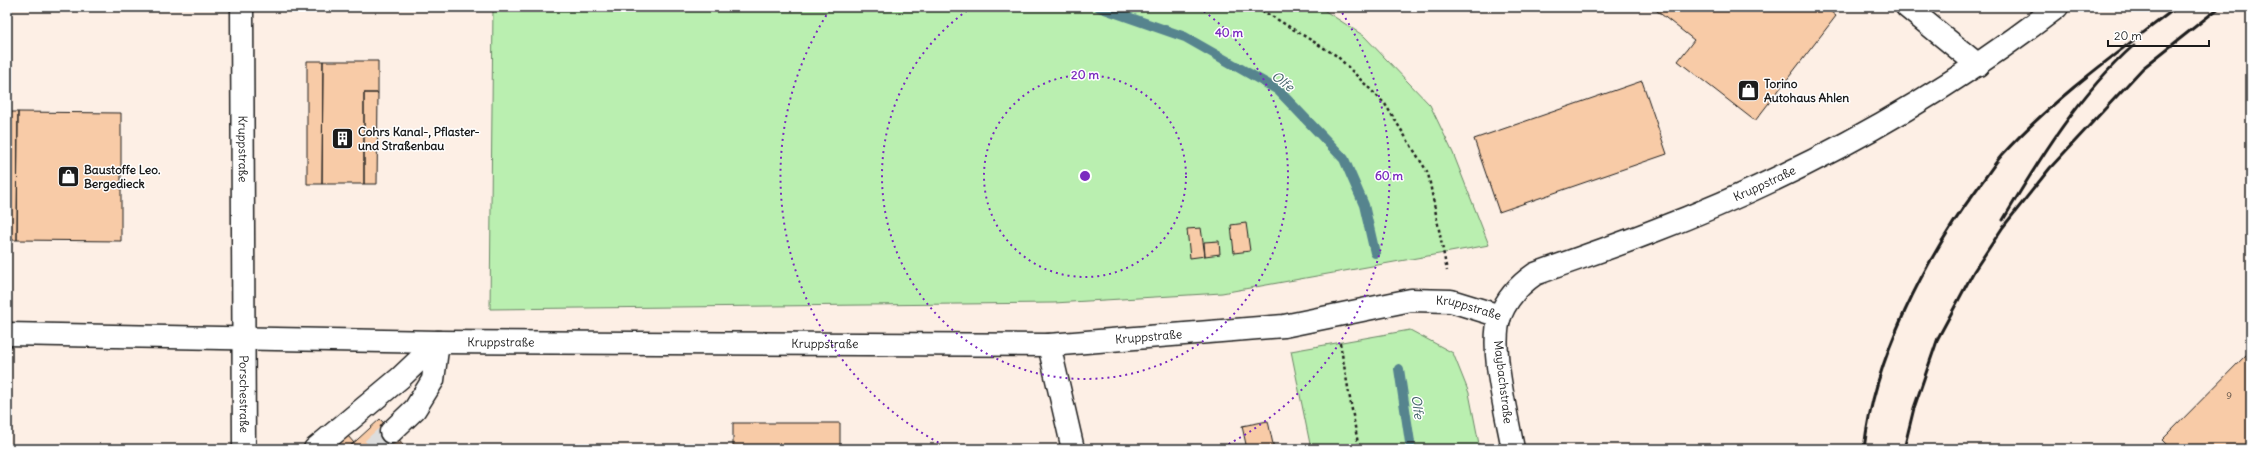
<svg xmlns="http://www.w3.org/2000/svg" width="2258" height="456" font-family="Delius,sans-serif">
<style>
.built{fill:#fdefe5}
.green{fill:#baefb0;stroke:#6b8666}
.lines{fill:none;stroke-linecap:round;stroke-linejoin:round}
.stream{stroke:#56848e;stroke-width:10}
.building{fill:#f8cba7;stroke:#1c1c1c}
.minor-tunnel{stroke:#ddd;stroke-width:22;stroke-dasharray:22 11;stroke-linecap:butt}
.minor-casing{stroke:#1c1c1c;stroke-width:25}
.path{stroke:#1c1c1c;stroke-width:2.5;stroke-dasharray:3 3;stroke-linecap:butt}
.minor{stroke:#fff;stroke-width:22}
.rail{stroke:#1c1c1c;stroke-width:3}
.ring{fill:none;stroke:#7b2cbf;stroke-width:2;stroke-dasharray:2 4}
.labels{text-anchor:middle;stroke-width:3;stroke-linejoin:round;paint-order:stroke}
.number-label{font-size:10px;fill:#53483f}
.poi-label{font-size:12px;font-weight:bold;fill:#1c1c1c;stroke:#fff;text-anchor:start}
.street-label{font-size:12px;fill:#1c1c1c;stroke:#fff}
.water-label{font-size:13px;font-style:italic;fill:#426268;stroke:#fff}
.centre{fill:#7b2cbf;stroke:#fff;stroke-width:2}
.ring-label{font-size:12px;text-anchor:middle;font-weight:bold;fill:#7b2cbf;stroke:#fff;stroke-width:3;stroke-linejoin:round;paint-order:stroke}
</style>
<rect width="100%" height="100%" fill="#fff"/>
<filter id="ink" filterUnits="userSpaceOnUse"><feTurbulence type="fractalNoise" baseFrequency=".025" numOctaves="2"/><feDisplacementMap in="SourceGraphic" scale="8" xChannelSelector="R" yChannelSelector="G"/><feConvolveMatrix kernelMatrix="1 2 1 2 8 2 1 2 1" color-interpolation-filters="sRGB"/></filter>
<g filter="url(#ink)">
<!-- built -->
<path class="built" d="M7 7H2251V449H7Z"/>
<!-- green -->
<path class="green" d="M493 7H1319L1364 36 1430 105 1453 153 1489 245 1222 293 1054 303 490 309Z
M1410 330 1453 353 1469 393 1480 449H1311L1291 351Z"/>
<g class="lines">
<!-- stream -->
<path class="stream" d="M1099 7 1185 37 1278 90 1344 159 1364 205 1375 253
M1399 369 1411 449"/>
</g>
<!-- building -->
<path class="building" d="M1652 7H1825L1836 16 1755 121 1678 61 1694 40Z
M307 61H323L322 184H307Z
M323 61H378V93H364V184H322Z
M1642 81 1667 154 1499 212 1474 139Z
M364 93H378L377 184H364Z
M7 112H18L17 240H7Z
M18 112 121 113V241L17 240Z
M1246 223 1250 251 1234 253 1231 225Z
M1201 228 1205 256 1190 258 1187 229Z
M1219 241 1220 254 1205 256 1204 242Z
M2251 350V449H2171L2162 440Z
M380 419 403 444 398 449H347Z
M1268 421 1274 449H1247L1242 426Z
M733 423H840V449H733Z
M348 436 354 443 347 449H333Z"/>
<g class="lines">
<!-- minor-tunnel -->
<path class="minor-tunnel" d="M372 449 391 432"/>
<defs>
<g id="minor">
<path id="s1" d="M242 7 244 449"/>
<path d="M1907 7 1978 65"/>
<path id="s2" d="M7 334 438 342 1049 345 1284 326 1411 300 1451 301 1500 316"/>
<path d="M1049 345 1073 449"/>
<path d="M315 449 400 378 438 342 433 380 415 409 391 432"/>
<path id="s3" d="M1513 449C1507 415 1489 348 1500 316 1507 298 1519 285 1535 274 1573 260 1613 247 1651 232 1796 177 1935 101 2057 7"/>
</g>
</defs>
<!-- minor casing -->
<use href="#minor" class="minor-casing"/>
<!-- path -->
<path class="path" d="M1250 7 1270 15 1337 56 1385 104 1428 173 1447 271
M1340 343 1359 449"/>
<!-- minor -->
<use href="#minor" class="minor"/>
<!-- rail -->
<path class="rail" d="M2003 220C2040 158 2079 94 2134 45
M1864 449C1874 358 1925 259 1979 186 1987 176 1994 164 2002 155 2054 98 2117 53 2177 7
M1904 449 1914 408 1938 338 1974 271 2003 227 2050 168 2143 68 2220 7"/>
</g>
</g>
<!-- distance rings -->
<g class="ring">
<circle cx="1085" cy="176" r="101"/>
<path d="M1199 8A203 203 0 1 1 971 8"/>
<path d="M949 448A304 304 0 0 1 831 8M1339 8A304 304 0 0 1 1221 448"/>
</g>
<!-- icons -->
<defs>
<symbol id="shop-square" viewBox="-11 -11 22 22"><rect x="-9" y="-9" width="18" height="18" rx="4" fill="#1c1c1c" stroke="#fff"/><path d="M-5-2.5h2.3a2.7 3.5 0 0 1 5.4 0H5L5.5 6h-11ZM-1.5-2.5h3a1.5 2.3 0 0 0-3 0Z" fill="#fff"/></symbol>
<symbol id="building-square" viewBox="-11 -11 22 22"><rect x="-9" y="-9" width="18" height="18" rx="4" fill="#1c1c1c" stroke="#fff"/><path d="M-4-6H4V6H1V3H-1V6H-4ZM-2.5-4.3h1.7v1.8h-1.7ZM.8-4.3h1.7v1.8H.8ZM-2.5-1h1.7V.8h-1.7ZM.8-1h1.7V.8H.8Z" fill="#fff"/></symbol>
</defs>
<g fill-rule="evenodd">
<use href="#shop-square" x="1736" y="78" width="25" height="25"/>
<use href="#building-square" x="330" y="126" width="25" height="25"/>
<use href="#shop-square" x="56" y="164" width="25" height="25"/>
</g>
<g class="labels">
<!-- number labels -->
<g class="number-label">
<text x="2229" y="399">9</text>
</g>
<!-- poi labels -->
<g class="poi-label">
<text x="1764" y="88">Torino<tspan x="1764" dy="14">Autohaus Ahlen</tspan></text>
<text x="358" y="136">Cohrs Kanal-, Pflaster-<tspan x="358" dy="14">und Straßenbau</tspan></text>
<text x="84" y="174">Baustoffe Leo.<tspan x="84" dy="14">Bergedieck</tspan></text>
</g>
<!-- street labels -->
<g class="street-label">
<text dy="4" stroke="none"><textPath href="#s1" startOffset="142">Kruppstraße</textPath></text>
<text dy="4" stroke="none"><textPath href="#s3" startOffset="437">Kruppstraße</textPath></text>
<text dy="4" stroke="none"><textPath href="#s2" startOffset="1466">Kruppstraße</textPath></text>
<text dy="4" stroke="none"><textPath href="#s2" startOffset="1142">Kruppstraße</textPath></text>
<text dy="4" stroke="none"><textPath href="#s2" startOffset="494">Kruppstraße</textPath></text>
<text dy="4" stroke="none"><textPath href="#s2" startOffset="818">Kruppstraße</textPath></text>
<text transform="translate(1503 382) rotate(83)" y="4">Maybachstraße</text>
<text dy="4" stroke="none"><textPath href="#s1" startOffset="387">Porschestraße</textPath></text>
</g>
<!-- water labels -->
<g class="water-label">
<text transform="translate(1283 81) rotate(37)" y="5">Olfe</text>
<text transform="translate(1418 407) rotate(82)" y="5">Olfe</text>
</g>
</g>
<circle cx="1085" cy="176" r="6" class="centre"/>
<g class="ring-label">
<text x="1229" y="37">40 m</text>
<text x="1085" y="79">20 m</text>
<text x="1389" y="180">60 m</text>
</g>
<!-- margin -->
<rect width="2258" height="456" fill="none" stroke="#fff" stroke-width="24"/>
<rect x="12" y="12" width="2234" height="432" fill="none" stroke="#1c1c1c" stroke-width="1.5" filter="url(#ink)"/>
<!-- scale -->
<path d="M2108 40v6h101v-6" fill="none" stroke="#1c1c1c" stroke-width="2"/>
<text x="2114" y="40" font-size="12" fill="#1c1c1c" stroke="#ffffff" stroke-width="3" paint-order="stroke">20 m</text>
</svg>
